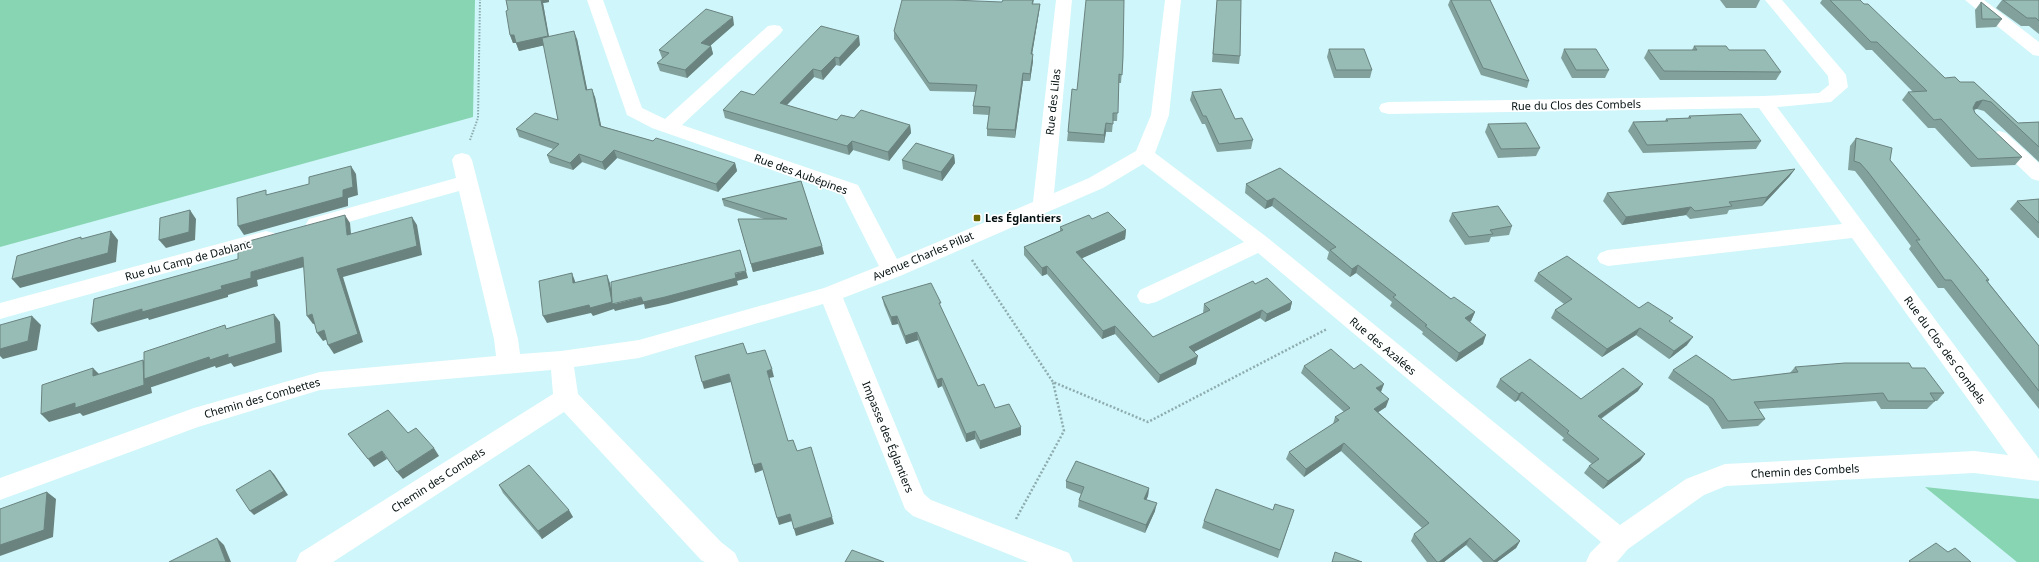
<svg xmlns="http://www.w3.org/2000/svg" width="2039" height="562" font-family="'Noto Sans',sans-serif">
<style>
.green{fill:#88d5b3}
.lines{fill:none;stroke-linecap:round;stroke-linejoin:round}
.path-far1{stroke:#8eacaf;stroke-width:2;stroke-dasharray:1.5 1.5;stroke-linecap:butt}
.path{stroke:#8eacaf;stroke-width:2.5;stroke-dasharray:2 2;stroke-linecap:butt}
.minor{fill:#fff;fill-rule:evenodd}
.wall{fill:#82a19c}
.shaded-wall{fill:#6a837f}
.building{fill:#97bbb5;stroke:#6a837f}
.poi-dot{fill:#6d6800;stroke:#fff;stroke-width:1.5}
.labels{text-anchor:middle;stroke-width:3.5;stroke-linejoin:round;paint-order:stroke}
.street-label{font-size:11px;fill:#030f10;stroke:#fff}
.poi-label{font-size:11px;font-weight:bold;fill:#030f10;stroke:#fff;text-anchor:start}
</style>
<rect width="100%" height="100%" fill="#cff6fa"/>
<!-- green -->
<path class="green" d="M0 0H475L473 117 0 247Z
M1925 487 2039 499V562H2017Z"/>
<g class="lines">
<!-- path-far1 -->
<path class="path-far1" d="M470 140 478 118 480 0"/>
<!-- path -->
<path class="path" d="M972 260 1053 382 1148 422 1327 329
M1016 519 1064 431 1053 382"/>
<!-- minor -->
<path class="minor" d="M587 0H603L642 108 665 119 768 26 774 25 780 26 783 30 780 34 682 125 858 185 897 259 1033 202 1056 0H1072L1054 193 1089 178 1136 151 1151 115 1165 0H1181L1169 115 1155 153 1268 238 1620 525 1686 479 1725 464 1974 451 2008 455 1852 238 1608 266 1600 263 1597 258 1600 253 1608 250 1842 224 1759 108 1388 114 1381 112 1379 108 1381 104 1388 102 1764 96 1819 93 1829 85 1828 76 1765 0H1782L1843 71 1846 75 1848 87 1831 102 1777 107 2039 459V481L1974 473 1726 486 1704 495 1628 549 1617 562H1586L1590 553 1601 542 1258 253 1156 302 1148 304 1140 302 1137 296 1140 290 1244 242 1143 164 1103 188 900 276 843 298 924 494 931 500 1069 553 1073 562H1028L913 516 905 509 823 304 639 358 574 367 578 394 721 542 735 553 739 562H705L701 560 564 412 333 562H296L300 553 553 394 551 370 320 390 198 427 0 500V478L194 408 320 372 496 356 494 339 459 191 316 231 309 229 306 224 309 219 456 178 452 160 455 155 462 153 469 155 472 160 518 339 520 354 561 351 639 340 824 288 879 266 843 195 652 128 627 115Z
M1965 0H1984L2039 42V56L2033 55Z
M1999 131 2006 133 2039 163V181L2032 179 1992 141 1989 137 1992 133Z
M266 231 274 233 277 238 274 243 0 319V303Z"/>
</g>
<!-- wall -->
<path class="wall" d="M506 0H549V2L543 3 549 36 577 39 587 90 595 97 601 126 653 141 735 163 737 171 718 192 617 158 605 170 582 162 573 170 550 163 547 155 553 149 519 137 516 129 558 120 544 45 519 51 516 43H513L510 35 508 10Z
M1003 0H1034L1033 4H1040L1039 12 1032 54 1033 61 1030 81H1023L1015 138 987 136V129L989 115 973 114V106L976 92 930 91 894 39V31L1002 2Z
M1217 0H1241L1240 56 1239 64 1212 62Z
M1450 0H1490L1529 81 1527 88 1481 75 1448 5Z
M1720 0H1760L1756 8H1726Z
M1822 0H1860L1945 78 1960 82H1974L2018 123 2039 122V162L1984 111 1977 109H1974L1975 113 2022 157 2015 165 1971 167 1935 128H1928L1902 100 1908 92H1913L1872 50H1866L1820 3Z
M2002 0H2039V34L2029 26H2021L1996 8Z
M1981 2 2002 19 1996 27 1976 28 1975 10Z
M734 25 710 46H711L713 54 687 78 660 71 657 63 662 59V58L659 50Z
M860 45 840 66 836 65 823 80 814 77 787 105 837 120 854 118 910 125 911 133 889 161 853 150 849 155 725 118 723 110Z
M1694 46 1729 50 1781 72 1776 80H1660L1644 58 1648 50H1692Z
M1329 49 1372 70 1370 78H1334L1327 57Z
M1564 49 1609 70 1605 78H1572L1561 58Z
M1123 57 1121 83H1119L1117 121H1113L1112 132H1106L1104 143 1067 141 1068 132 1077 90Z
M1192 92 1235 119 1253 140 1251 149 1217 152 1205 124H1202L1190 100Z
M1689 116 1761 141 1756 149 1643 153 1628 131 1633 122 1665 121 1666 119 1688 118Z
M1488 124 1540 148 1536 156 1498 158 1485 132Z
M1856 138 1890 160 1989 280 1988 282 2039 346V409L1944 288H1938L1909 249 1911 246 1862 180 1855 171 1848 170 1850 146Z
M954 155 955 163 942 181 903 169 902 160Z
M1280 168 1451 299 1475 312 1471 321 1469 322 1483 344 1456 362 1422 334 1423 332 1390 306 1392 302 1356 273 1350 277 1327 259 1329 252 1272 206 1265 209 1245 193 1246 184Z
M1795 169 1789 177 1762 206 1729 210 1727 214 1690 219 1686 215 1622 225 1603 201 1607 193Z
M801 181 822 246 824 254 753 272 738 219H764L724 206 722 199Z
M2039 199V238H2038L2010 209 2017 201Z
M1452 213 1512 226 1509 235 1491 237 1489 242 1465 245 1449 221Z
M1092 219 1126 230 1125 239 1082 258 1153 337 1203 313 1204 304 1255 284 1292 302 1290 310 1265 322 1260 318 1194 352 1196 364 1158 383 1115 334 1102 339 1047 274 1042 276 1024 255V247L1060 231V227Z
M1538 273 1639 308 1670 322 1687 345 1669 359 1636 335 1602 357 1551 318 1555 310 1564 304 1534 281Z
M882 297 941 308 978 386 995 408 1021 435 980 449 975 439 966 442 942 386 938 388 918 340 906 344 898 324 892 325 884 305Z
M1304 366 1381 392 1386 407 1378 412 1520 541 1516 548 1497 562H1483L1466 545 1444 562H1427L1411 541 1414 534 1422 528 1341 451 1304 477 1286 459 1289 452 1333 424 1335 417 1344 412 1301 373Z
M1795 367 1912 368 1944 393 1937 401H1935L1927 409H1881L1876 401 1758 409 1765 419 1758 426 1722 429 1708 406 1668 378 1673 370 1732 380 1790 373Z
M1500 379 1581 399 1638 391 1601 419 1645 454 1640 461 1603 489 1584 473 1589 466 1592 464 1562 440 1564 438 1518 400 1515 402 1496 387Z
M1066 481 1149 488 1148 496 1146 500 1155 511 1145 533 1078 507 1079 500 1081 494 1066 488Z
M499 485 573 517 542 539 503 493Z
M1273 510H1294L1278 558 1202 528 1204 521Z"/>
<!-- shaded-wall -->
<path class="shaded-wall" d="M541 0H549V2L543 3 550 44 519 51 516 43H513L510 35Z
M1040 4 1039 12 1031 61V54Z
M733 17 734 25 703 52 701 43Z
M574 31 577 39 589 98 586 90Z
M859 36 860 45 840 66 839 58Z
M711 46 713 54 687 78 685 70Z
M1033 54V61L1030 81V74Z
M835 57 836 65 823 80 821 71Z
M813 69 814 77 781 111 780 103Z
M1023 73V81L1015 138V130Z
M592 89 595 97 603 134 600 126Z
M1983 100 1977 109 1970 111 1976 102Z
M1106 123V132L1104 143V135Z
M910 125 911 133 889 161 888 152Z
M852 141 853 150 849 155 847 146Z
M614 150 617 158 605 170 602 162Z
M579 154 582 162 573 170 570 163Z
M954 155 955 163 942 181 941 172Z
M735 163 737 171 718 192 716 184Z
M351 166 356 174 358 195 348 198V206L244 235 238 226 343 190Z
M1795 169 1789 177 1762 206 1767 197Z
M1274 198 1272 206 1265 209 1267 201Z
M1691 207 1686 215 1622 225 1626 217Z
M190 210 196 219 195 240 166 248 159 240Z
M345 215 350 223 352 244 347 235Z
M412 217 417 225 422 255 343 277 363 342 334 354 328 345 337 269Z
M1126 230 1125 239 1076 261V252Z
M111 231 118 240 116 262 20 288 12 279Z
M822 246 824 254 753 272 751 264Z
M303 257 308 266 257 280 258 286 228 295V297L149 320 148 318 98 332 91 324 221 286 251 272Z
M1358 265 1356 273 1350 277 1352 269Z
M1047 266V274L1042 276V268Z
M746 271 748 278 737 281 738 285 668 304 645 309 644 304 615 311 614 309 593 316 591 313 547 323 543 316 607 275 610 283 614 304Z
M572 273 575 281 577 291 573 283Z
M1292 302 1290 310 1265 322 1267 314Z
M1262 310 1260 318 1188 355 1189 347Z
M1475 312 1471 321 1462 327 1465 318Z
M274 314 280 322 282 352 234 367 231 363 216 368 215 366 152 387H151L152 393 83 416 80 413 49 422 41 414 143 360 150 368 209 357Z
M312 314 318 323 313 324 307 316Z
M32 316 41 325 37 350 3 359 0 356V349Z
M897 316 898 324 892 325 891 317Z
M1115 326V334L1102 339 1103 331Z
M1640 328 1636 335 1602 357 1607 349Z
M324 330 330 338 323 341 317 333Z
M917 332 918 340 906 344 905 336Z
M1486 335 1483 344 1456 362 1459 353Z
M1693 337 1687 345 1669 359 1674 351Z
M1198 356 1196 364 1158 383 1160 375Z
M93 368 101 376H93Z
M772 369 774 377 769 378 767 371Z
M729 374 731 382 704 389 702 382Z
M942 378V386L938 388 937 380Z
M1384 384 1381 392 1374 396 1376 388Z
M1643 384 1638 391 1593 424 1598 416Z
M1522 392 1518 400 1515 402 1519 394Z
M1389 399 1386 407 1371 417 1374 409Z
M1021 427V435L980 449V441Z
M975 431V439L966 442V434Z
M1344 443 1341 451 1304 477 1306 469Z
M434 448 439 456 403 479 397 472Z
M382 451 387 459 374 467 368 459Z
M1645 454 1640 461 1603 489 1608 481Z
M761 463 763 470 755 473 753 465Z
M270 470 274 474 288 495 254 515 250 511Z
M1149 488 1148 496 1143 507 1144 499Z
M47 492 56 499 53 537 0 556V545Z
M1157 503 1155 511 1145 533 1146 525Z
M569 510 573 517 542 539 538 531Z
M790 514 792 521 779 525 777 518Z
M832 517 834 524 796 536 794 529Z
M217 538 224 545 231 562H226Z
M1470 538 1466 545 1444 562H1439Z
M1520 541 1516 548 1497 562H1493Z"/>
<!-- building -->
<path class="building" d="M506 0H541L548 36 516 43 514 35H510L506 11 508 10Z
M902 0H952L1002 2 1003 0H1033L1032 4H1040L1031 54H1033L1030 74 1023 73 1015 130 987 129 990 107 973 106 977 85 929 83 894 31Z
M1086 0H1124L1123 57 1122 75 1119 74 1118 113H1113V124L1106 123 1104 135 1068 132 1072 89 1077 90Z
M1217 0H1241L1240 56 1213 54Z
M1451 0H1490L1529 81 1483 68Z
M1830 0H1860L1864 4H1868L1945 78 1955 77 1960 82H1974L2018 123 2039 122V147L1991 102 1983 100 1976 102 1973 108 1975 113 2022 157 1978 159 1941 119 1934 120 1908 92 1927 91 1877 42H1871Z
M2003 0H2039V21L2036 18H2027Z
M1981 2 2002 19H1982Z
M706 9 733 17 701 43 711 46 685 70 657 63 669 53 659 50Z
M821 26 859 36 839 58 835 57 821 71 813 69 780 103 837 120 841 115 854 118 861 110 910 125 888 152 852 141 847 146 723 110 741 91 754 95Z
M574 31 586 90 592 89 600 126 653 141 656 138 735 163 716 184 614 150 602 162 579 154 570 163 547 155 559 144 516 129 535 113 558 120 542 38Z
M1694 46H1726L1729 50H1765L1781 72 1664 71 1648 50H1697Z
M1329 49H1364L1372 70H1336Z
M1564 49H1596L1609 70H1576Z
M1221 89 1235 119 1242 118 1253 140 1219 144 1206 116H1203L1192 92Z
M1741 114 1761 141 1647 145 1633 122 1668 121 1666 119 1691 118 1689 116Z
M1526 123 1540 148 1501 149 1488 124Z
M1856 138 1892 148 1890 160 1989 280H1986L2039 346V391L1951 280H1945L1916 240H1920L1868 172 1860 163 1854 161Z
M916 143 954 155 941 172 902 160Z
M351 166 353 187 343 190V197L238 226 237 198 266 190V195L309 184V177Z
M1280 168 1451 299 1454 297 1475 312 1465 318 1486 335 1459 353 1425 326 1427 325 1393 297 1396 295 1358 265 1352 269 1330 250 1336 247 1274 198 1267 201 1246 184Z
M1795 169 1767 197 1729 202 1732 206 1695 211 1691 207 1626 217 1607 193Z
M801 181 822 246 751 264 738 219H787L722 199Z
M2039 199V223L2017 201Z
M1498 206 1512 226 1490 230 1493 234 1469 237 1452 213Z
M190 210 189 232 159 240 160 218Z
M1108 212 1126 230 1076 252 1153 337 1210 310 1204 304 1253 281 1255 284 1267 278 1292 302 1267 314 1262 310 1189 347 1198 356 1160 375 1115 326 1103 331 1047 266 1042 268 1024 247 1063 230 1060 227 1089 215 1092 219Z
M345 215 347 235 412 217 417 246 337 269 358 334 328 345 324 330 317 333 312 314 307 316 303 257 251 272V278L221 286 222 289 142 312V309L91 324 94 299 238 259V244Z
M111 231 108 253 12 279 17 256 81 237V239Z
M740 250 746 271 735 273 736 278 665 297 643 302 641 297 612 304 611 282Z
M1567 256 1639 308 1648 302 1673 318 1669 321 1693 337 1674 351 1640 328 1607 349 1555 310 1572 299 1538 273Z
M572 273 573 283 607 275 612 302 590 308 589 305 543 316 539 281Z
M931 283 941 303H939L978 386 984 384 995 408 1009 404 1021 427 980 441 975 431 966 434 942 378 937 380 917 332 905 336 897 316 891 317 882 297Z
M274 314 276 343 228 358V354L210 360 209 357 144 379V352L225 325 226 329Z
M32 316 28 341 0 349V325Z
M743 343 747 354 765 350 772 369 767 371 788 441 793 440 797 451 811 447 832 517 794 529 790 514 777 518 761 463 753 465 729 374 702 382 695 356Z
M1331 349 1354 369 1361 364 1384 384 1376 388 1389 399 1374 409 1520 541 1494 561 1470 538 1439 562H1437L1414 534 1429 523 1344 443 1306 469 1289 452 1339 420 1335 417 1350 408 1304 366Z
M1696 355 1732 380 1798 372 1795 367 1845 363H1909L1912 368H1925L1944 393H1930L1935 401H1888L1883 393 1754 402 1765 419 1728 421 1713 399 1673 370Z
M1530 359 1581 399 1623 368 1643 384 1598 416 1645 454 1608 481 1589 466 1599 459 1567 433 1569 431 1522 392 1519 394 1500 379Z
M143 360 144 385 75 408V403L41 414 42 385 93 368V376Z
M388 410 408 433 416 428 434 448 397 472 382 451 368 459 348 434Z
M1076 461 1149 488 1144 499 1157 503 1146 525 1079 500 1084 487 1066 481Z
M529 465 569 510 538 531 499 485Z
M270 470 284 491 250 511 236 490Z
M1216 489 1273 510 1275 504 1294 510 1280 550 1204 521Z
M47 492 44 530 0 545V509Z
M217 538 226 562H169Z
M1936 543 1948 552 1955 548 1971 562H1910L1909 561Z
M852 550 884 562H845Z
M1335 552 1362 562H1332Z"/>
<!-- markers -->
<rect class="poi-dot" x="973" y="214" width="8" height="8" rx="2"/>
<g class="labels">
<!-- street labels -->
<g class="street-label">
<text transform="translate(1053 102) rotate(-84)" y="4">Rue des Lilas</text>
<text transform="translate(1576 105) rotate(-1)" y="4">Rue du Clos des Combels</text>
<text transform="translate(801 174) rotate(20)" y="4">Rue des Aubépines</text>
<text transform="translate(923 256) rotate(-23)" y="4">Avenue Charles Pillat</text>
<text transform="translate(188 260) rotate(-15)" y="4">Rue du Camp de Dablanc</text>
<text transform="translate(1383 346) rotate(40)" y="4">Rue des Azalées</text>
<text transform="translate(1945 350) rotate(54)" y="4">Rue du Clos des Combels</text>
<text transform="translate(262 398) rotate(-16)" y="4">Chemin des Combettes</text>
<text transform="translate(888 437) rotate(68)" y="4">Impasse des Églantiers</text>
<text transform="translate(1805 471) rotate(-3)" y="4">Chemin des Combels</text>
<text transform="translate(438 480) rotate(-33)" y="4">Chemin des Combels</text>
</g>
<!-- poi labels -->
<g class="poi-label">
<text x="985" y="222">Les Églantiers</text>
</g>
</g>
</svg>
